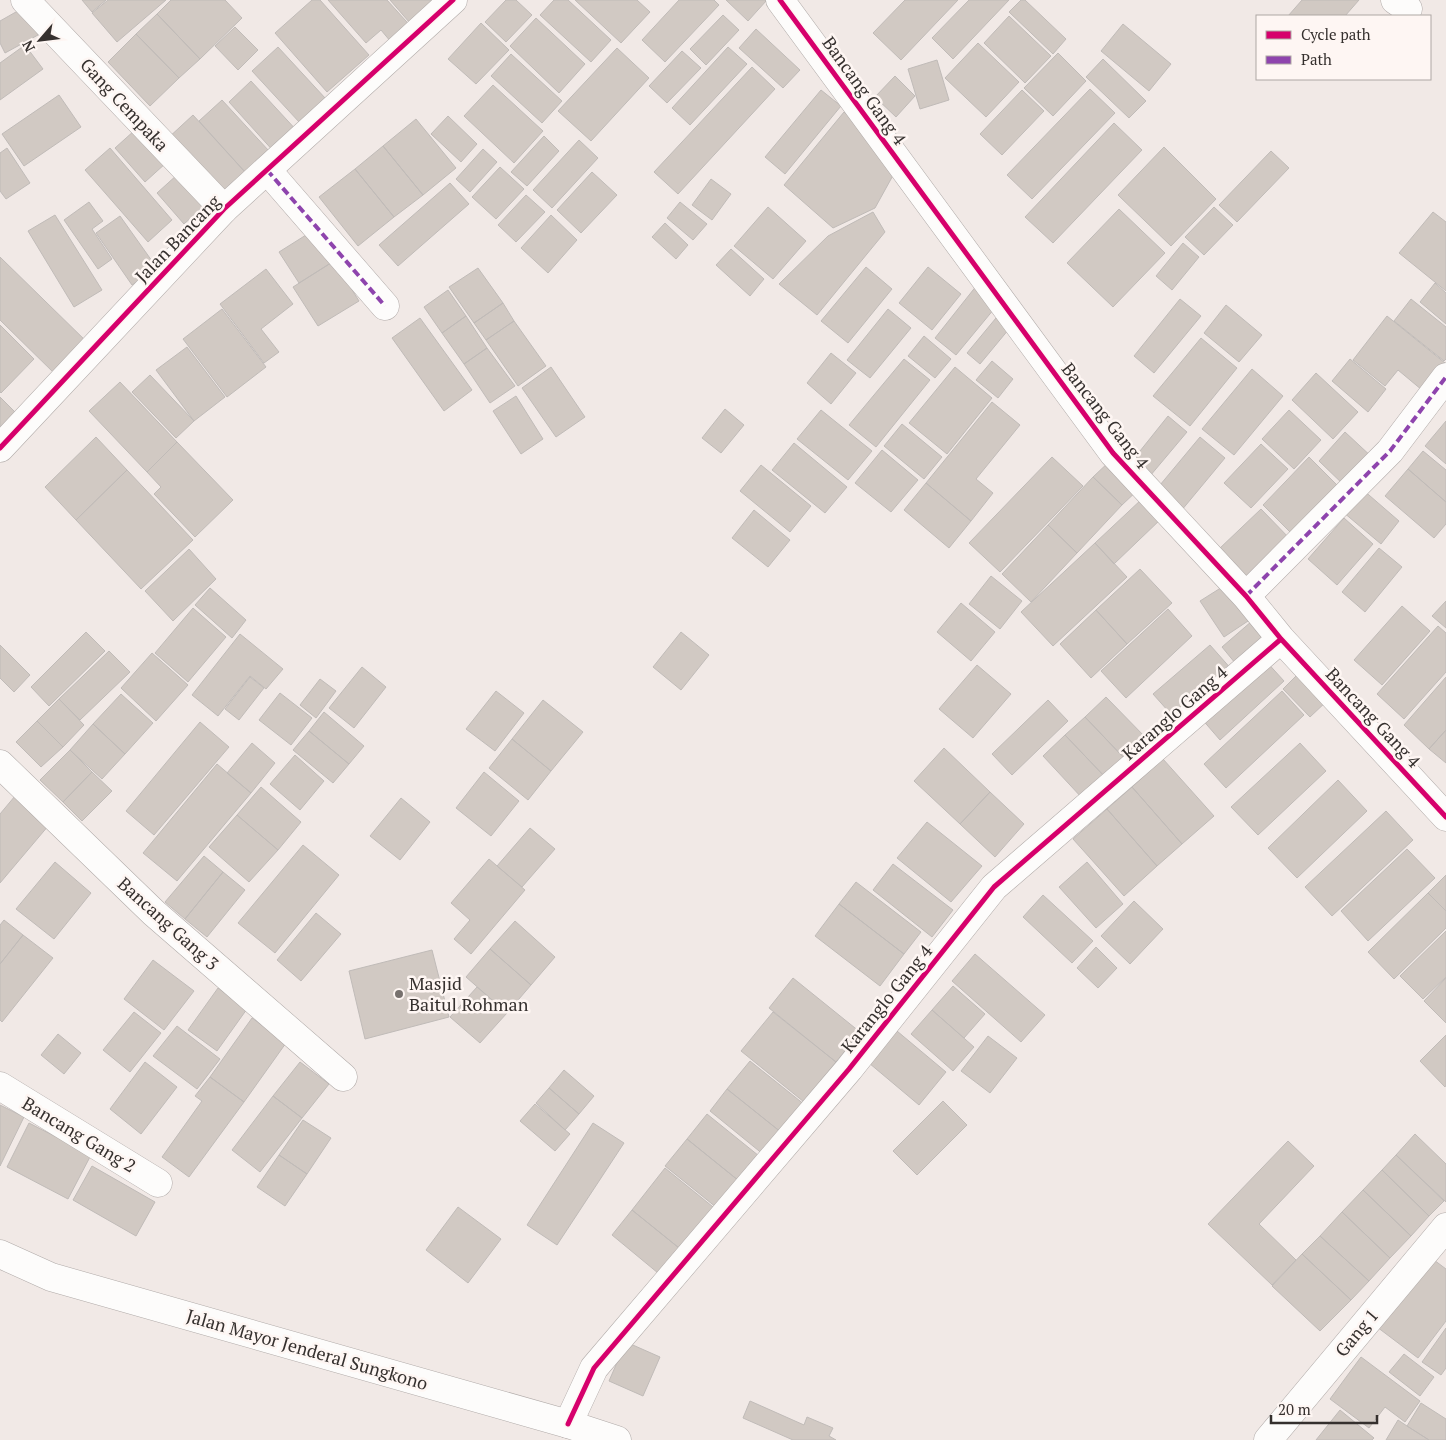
<svg xmlns="http://www.w3.org/2000/svg" width="1446" height="1440" font-family="'PT Serif',serif">
<style>
.building{fill:#d1c9c3;stroke:#c0bbb8}
.lines{fill:none;stroke-linecap:round;stroke-linejoin:round}
.street-casing{stroke:#b0aaa8;stroke-width:29}
.secondary-casing{stroke:#b0aaa8;stroke-width:29}
.street{stroke:#fdfcfb;stroke-width:28}
.secondary{stroke:#fdfcfb;stroke-width:28}
.quiet{stroke:#8e44ad;stroke-width:4;stroke-dasharray:8 4;stroke-linecap:butt}
.cycleway-casing{stroke:#fef6f3;stroke-width:8}
.cycleway{stroke:#d6006c;stroke-width:5}
.poi-dot{fill:#77716e;stroke:#fef6f3;stroke-width:2}
.labels{text-anchor:middle;stroke-width:5;stroke-linejoin:round;paint-order:stroke}
.street-label{font-size:18px;fill:#35302e;stroke:#fef6f3}
.poi-label{font-size:18px;fill:#35302e;stroke:#fef6f3;text-anchor:start}
</style>
<rect width="100%" height="100%" fill="#f1e9e6"/>
<!-- building -->
<path class="building" d="M82 0H106L92 12Z
M108 0H166L117 42 92 13Z
M171 0H225L242 18 200 59 157 14Z
M312 0H320L369 55 327 92 275 33Z
M328 0H387L415 31 396 48 381 30 366 43Z
M390 0H441L416 30Z
M506 0H516L532 15 506 42 485 22Z
M554 0H568L611 40 591 62 540 15Z
M575 0H637L650 12 621 43Z
M679 0H714L719 5 665 62 642 40Z
M726 0H767L748 21Z
M905 0H958L901 60 873 33Z
M969 0H1009L953 59 932 38Z
M1021 0H1025L1066 39 1053 54 1009 12Z
M1302 0H1359L1345 16H1288Z
M23 8 38 35 5 53 0 43V21Z
M157 14 200 59 179 78 136 34Z
M723 15 739 30 706 65 690 49Z
M1009 16 1051 56 1025 83 984 43Z
M536 18 585 64 559 93 510 46Z
M481 23 509 50 476 84 448 59Z
M1123 24 1171 64 1149 91 1101 51Z
M235 27 258 50 238 70 215 46Z
M756 29 800 70 783 88 739 48Z
M136 34 179 78 150 106 108 62Z
M978 43 1019 82 986 117 945 78Z
M25 45 43 69 0 100V63Z
M278 47 326 99 300 123 252 71Z
M728 47 747 64 690 125 672 108Z
M617 48 649 78 591 141 558 111Z
M682 51 701 68 667 103 649 86Z
M1058 53 1086 81 1053 116 1024 88Z
M511 54 562 101 542 123 491 76Z
M1103 59 1146 101 1129 118 1086 77Z
M937 60 949 100 920 109 908 69Z
M752 67 775 89 678 194 654 172Z
M895 76 915 96 896 117 875 97Z
M251 81 299 133 276 154 229 102Z
M493 85 543 131 514 163 464 116Z
M1090 89 1115 113 1032 199 1007 175Z
M821 90 841 106 785 174 765 157Z
M1022 90 1044 111 1002 155 980 134Z
M59 95 81 127 24 166 2 134Z
M222 100 269 151 245 172 199 121Z
M844 112 879 138 896 170 875 208 833 228 784 185Z
M193 115 245 172 219 196 167 139Z
M448 116 477 144 461 162 431 134Z
M416 119 456 168 423 195 383 146Z
M1114 123 1142 150 1053 243 1025 217Z
M135 130 166 163 145 182 115 148Z
M544 136 559 151 527 186 511 172Z
M579 140 598 158 552 208 533 190Z
M383 146 423 195 394 217 355 169Z
M1164 147 1216 199 1171 246 1118 195Z
M7 148 30 183 6 199 0 191V153Z
M110 148 172 220 148 242 85 170Z
M483 149 497 162 470 192 456 179Z
M1271 151 1289 168 1237 222 1219 205Z
M500 167 524 189 496 219 472 197Z
M355 169 394 217 358 246 319 197Z
M592 172 617 195 581 233 557 210Z
M178 174 205 205 184 224 157 193Z
M711 179 731 194 712 220 692 205Z
M450 183 469 204 398 266 379 245Z
M526 195 545 212 516 242 498 225Z
M89 202 103 221 92 229 112 259 98 269 64 220Z
M680 202 707 224 693 240 667 218Z
M768 207 806 241 773 279 734 246Z
M1214 207 1233 225 1204 255 1185 237Z
M1119 209 1165 253 1113 307 1067 263Z
M873 212 885 232 817 315 779 284 828 236Z
M1433 212 1446 222V291L1399 253Z
M55 215 102 290 74 307 28 231Z
M551 215 577 240 548 273 521 248Z
M120 216 157 268 132 285 96 233Z
M665 223 688 245 676 259 652 237Z
M314 230 334 261 299 283 279 252Z
M1183 243 1199 257 1172 290 1156 276Z
M731 249 764 279 750 296 716 265Z
M0 257 89 344 57 376 0 320Z
M334 261 359 301 318 326 293 287Z
M866 267 892 289 848 343 821 321Z
M928 267 961 294 932 330 899 303Z
M478 268 503 303 474 323 449 287Z
M266 269 293 304 261 329 279 352 264 363 220 304Z
M1435 283 1446 293V324L1420 302Z
M977 285 999 303 956 355 935 338Z
M448 290 466 316 442 333 424 307Z
M1180 299 1201 316 1154 373 1134 356Z
M1411 299 1446 327V359L1444 361 1394 321Z
M503 303 514 321 486 340 474 323Z
M1226 305 1262 335 1239 362 1204 333Z
M222 309 266 367 227 397 183 339Z
M888 309 911 328 870 378 847 360Z
M466 316 487 348 464 364 442 333Z
M1387 316 1445 363 1422 390 1398 370 1385 386 1353 360Z
M420 318 472 390 444 411 392 338Z
M996 318 1009 329 980 364 967 353Z
M514 321 546 366 518 386 486 340Z
M0 325 34 359 1 393 0 392Z
M924 336 951 359 935 378 908 356Z
M1201 338 1237 368 1190 426 1153 396Z
M187 347 225 397 194 421 156 370Z
M487 348 515 386 490 403 464 364Z
M831 353 856 373 831 404 807 383Z
M904 359 930 380 876 447 849 425Z
M1350 359 1386 389 1368 412 1332 381Z
M992 361 1013 379 998 398 976 380Z
M551 367 585 417 556 437 522 388Z
M955 367 992 398 947 454 909 423Z
M1252 369 1283 396 1234 455 1202 429Z
M1316 373 1358 412 1333 439 1292 400Z
M150 375 194 421 176 438 132 392Z
M120 382 177 442 147 472 89 411Z
M516 396 543 439 521 454 493 411Z
M0 397 15 412 0 428Z
M992 402 1020 425 976 479 993 493 971 521 926 483Z
M725 409 744 425 721 453 702 438Z
M821 410 872 451 848 480 797 439Z
M1289 410 1321 440 1294 469 1262 439Z
M1168 416 1187 432 1150 476 1132 461Z
M1446 421V464L1425 446Z
M902 424 942 457 924 479 884 446Z
M1345 432 1374 459 1347 488 1319 461Z
M96 437 127 470 76 520 45 487Z
M1200 437 1225 458 1181 511 1155 491Z
M177 442 233 500 195 537 154 494 161 487 147 472Z
M794 443 847 487 825 513 772 470Z
M1261 444 1288 469 1251 508 1224 483Z
M882 450 918 480 891 512 855 483Z
M1423 451 1446 470V502L1408 469Z
M1052 457 1083 486 1000 572 969 543Z
M1309 457 1339 487 1292 534 1263 505Z
M1111 460 1140 488 1122 505 1093 477Z
M761 465 811 506 790 532 740 491Z
M1408 469 1446 502V524L1434 538 1385 496Z
M127 470 193 540 141 589 76 520Z
M1093 477 1122 505 1077 553 1048 525Z
M926 483 971 521 949 548 904 510Z
M1362 489 1399 521 1381 544 1343 512Z
M1143 498 1162 518 1114 564 1095 543Z
M1261 509 1293 542 1251 582 1219 549Z
M754 510 790 540 768 567 732 538Z
M1344 518 1373 544 1337 585 1308 559Z
M1048 525 1077 553 1031 602 1002 574Z
M1095 543 1127 577 1053 646 1021 612Z
M1379 548 1402 567 1365 612 1342 592Z
M189 549 216 579 173 621 145 591Z
M1140 569 1172 603 1127 644 1096 610Z
M991 576 1022 601 1000 629 969 604Z
M1227 584 1251 619 1224 637 1200 601Z
M210 588 246 620 232 638 195 605Z
M1446 601V628L1432 616Z
M961 603 995 632 971 661 937 632Z
M1402 606 1430 631 1382 685 1354 660Z
M193 608 226 637 188 682 155 653Z
M1168 609 1192 636 1126 698 1101 671Z
M1096 610 1127 644 1091 678 1060 644Z
M1252 621 1271 643 1240 669 1222 647Z
M1438 626 1446 633V672L1404 719 1377 694Z
M86 632 105 651 49 706 31 687Z
M681 632 709 655 681 690 653 667Z
M240 634 283 669 266 689 250 676 218 716 192 695Z
M0 645 30 675 14 692 0 678Z
M1210 645 1233 671 1177 721 1153 694Z
M109 651 130 672 80 720 59 699Z
M152 653 188 685 156 721 121 688Z
M1264 659 1284 681 1220 740 1201 718Z
M977 665 1011 694 973 738 939 709Z
M362 667 386 687 354 728 329 708Z
M1300 672 1328 700 1310 717 1283 689Z
M250 677 264 688 239 720 225 709Z
M1446 677V730L1429 749 1404 725Z
M320 679 336 691 316 718 300 705Z
M496 691 524 713 495 751 466 729Z
M1282 691 1304 715 1226 788 1204 764Z
M280 693 312 718 291 745 259 720Z
M121 694 153 723 125 754 93 724Z
M1106 697 1147 739 1125 759 1085 717Z
M59 699 84 725 63 747 37 721Z
M543 700 583 732 551 771 512 739Z
M1048 700 1068 721 1012 775 992 754Z
M324 712 364 746 349 764 309 731Z
M1085 717 1125 759 1106 778 1065 735Z
M37 721 63 747 41 767 16 742Z
M200 722 229 747 154 835 126 811Z
M93 724 125 754 102 779 70 750Z
M1446 730V763L1429 749Z
M309 731 349 764 333 783 293 750Z
M1065 735 1106 778 1083 799 1043 756Z
M512 739 551 771 528 800 489 768Z
M252 743 275 763 251 793 227 773Z
M1300 743 1326 771 1258 835 1231 807Z
M944 748 990 792 960 824 914 781Z
M70 750 92 772 63 802 40 780Z
M295 755 324 781 300 810 270 784Z
M1163 759 1214 816 1182 844 1132 787Z
M217 764 251 793 177 881 143 853Z
M92 772 112 791 82 821 63 802Z
M484 772 519 801 491 836 456 808Z
M1338 780 1367 811 1297 878 1268 848Z
M261 787 301 822 278 850 237 815Z
M1132 787 1182 844 1157 866 1107 809Z
M990 792 1024 824 995 857 960 824Z
M15 796 49 825 0 883V814Z
M401 798 430 822 400 860 370 836Z
M1107 809 1157 866 1124 896 1073 839Z
M1386 811 1413 840 1332 916 1305 887Z
M237 815 278 850 249 882 209 847Z
M927 822 982 866 951 902 897 858Z
M530 828 555 849 522 887 497 866Z
M303 845 339 875 275 953 238 923Z
M1407 849 1435 878 1368 941 1341 911Z
M204 856 223 872 185 919 165 902Z
M489 859 525 890 471 954 454 939 470 920 451 903Z
M55 862 91 893 54 939 16 909Z
M1087 862 1123 904 1096 928 1059 887Z
M893 864 953 910 932 937 873 890Z
M223 872 245 890 207 937 185 919Z
M1446 875V911L1428 893Z
M856 882 921 932 904 954 839 904Z
M1428 893 1446 911V928L1394 979 1368 952Z
M1043 895 1093 941 1072 963 1023 917Z
M1134 901 1163 929 1130 964 1101 936Z
M839 904 904 954 880 986 815 936Z
M316 913 341 934 301 981 277 960Z
M4 920 23 935 0 964V925Z
M515 921 555 957 531 985 490 949Z
M1446 931V977L1423 999 1400 976Z
M23 935 53 958 2 1022 0 1020V964Z
M1096 947 1117 968 1098 988 1077 968Z
M490 949 531 985 507 1013 466 977Z
M432 950 449 1017 365 1039 349 971Z
M975 954 1045 1015 1021 1042 952 981Z
M153 960 194 991 164 1030 124 999Z
M793 978 860 1032 836 1062 769 1008Z
M1446 978V1023L1424 1001Z
M953 986 985 1014 964 1038 932 1010Z
M477 987 507 1013 480 1043 450 1017Z
M218 988 247 1009 217 1051 188 1030Z
M932 1010 974 1047 953 1071 911 1034Z
M134 1012 161 1033 130 1072 103 1050Z
M773 1012 836 1062 804 1102 741 1051Z
M252 1018 286 1043 244 1102 210 1077Z
M177 1026 220 1059 197 1089 153 1056Z
M891 1026 946 1072 919 1105 863 1058Z
M58 1034 81 1053 64 1074 41 1055Z
M1446 1035V1085L1445 1087 1420 1061Z
M988 1036 1017 1058 990 1093 961 1071Z
M750 1061 805 1105 782 1133 727 1089Z
M145 1062 177 1087 141 1134 110 1109Z
M300 1062 329 1084 302 1118 273 1096Z
M564 1070 594 1096 579 1114 549 1088Z
M210 1077 244 1102 189 1177 162 1157 202 1101 195 1096Z
M549 1088 579 1114 565 1130 536 1103Z
M727 1089 782 1133 764 1155 710 1111Z
M273 1096 302 1118 260 1172 232 1150Z
M943 1101 967 1125 917 1175 893 1151Z
M535 1104 570 1134 555 1151 520 1121Z
M0 1105 24 1117 0 1166Z
M707 1114 764 1160 744 1185 687 1139Z
M303 1120 331 1138 307 1174 279 1155Z
M29 1123 91 1155 68 1199 7 1167Z
M593 1123 624 1143 557 1245 527 1225Z
M1415 1134 1446 1164V1202L1396 1155Z
M687 1139 744 1185 722 1212 665 1166Z
M1288 1141 1314 1166 1259 1224 1296 1260 1272 1285 1208 1224Z
M279 1155 307 1174 285 1206 257 1187Z
M1396 1155 1444 1201 1429 1216 1382 1170Z
M92 1166 155 1202 136 1236 73 1200Z
M665 1168 718 1211 684 1252 632 1210Z
M1382 1170 1429 1216 1411 1236 1363 1190Z
M1363 1190 1411 1236 1390 1258 1342 1212Z
M458 1207 501 1239 468 1283 426 1250Z
M632 1210 684 1252 664 1278 612 1235Z
M1342 1212 1390 1258 1369 1281 1320 1236Z
M1320 1236 1369 1281 1351 1300 1302 1254Z
M1302 1254 1351 1300 1320 1331 1272 1286Z
M1430 1257 1446 1269V1321L1418 1358 1377 1327Z
M1446 1328V1368L1441 1375 1422 1362Z
M626 1342 660 1357 643 1396 609 1381Z
M1404 1354 1434 1377 1420 1396 1389 1372Z
M1361 1357 1420 1401 1405 1422 1385 1407 1369 1428 1330 1399Z
M750 1401 804 1425 807 1417 833 1428 829 1436 836 1440H793L743 1418Z
M1421 1403 1446 1419V1440H1429L1407 1426Z
M1340 1410 1374 1438 1372 1440H1316Z
M1398 1420 1407 1426 1429 1440H1386Z"/>
<g class="lines">
<defs>
<path id="street" d="M25 0 224 209
M780 0 1113 453 1246 596 1281 639 1446 817
M1395 0 1408 9
M267 170 385 306
M1246 596 1390 451 1446 377
M0 764 154 913 343 1077
M0 1086 158 1183
M568 1424 594 1368 849 1069 994 887 1281 639
M1268 1440 1446 1227"/>
<path id="secondary" d="M0 448 224 209 453 0
M0 1254 51 1277 568 1424 617 1440"/>
</defs>
<!-- street casing -->
<use href="#street" class="street-casing"/>
<!-- secondary casing -->
<use href="#secondary" class="secondary-casing"/>
<!-- street -->
<use href="#street" class="street"/>
<!-- secondary -->
<use href="#secondary" class="secondary"/>
<!-- quiet -->
<path class="quiet" d="M267 170 385 306
M1246 596 1390 451 1446 377"/>
<defs>
<path id="cycleway" d="M780 0 1113 453 1246 596 1281 639 1446 817
M0 448 224 209 453 0
M568 1424 594 1368 849 1069 994 887 1281 639"/>
</defs>
<!-- cycleway casing -->
<use href="#cycleway" class="cycleway-casing"/>
<!-- cycleway -->
<use href="#cycleway" class="cycleway"/>
</g>
<!-- markers -->
<circle class="poi-dot" cx="399" cy="994" r="5"/>
<g class="labels">
<!-- street labels -->
<g class="street-label">
<text transform="translate(864 91) rotate(54)" y="6">Bancang Gang 4</text>
<text transform="translate(124 105) rotate(47)" y="6">Gang Cempaka</text>
<text transform="translate(178 239) rotate(-46)" y="6">Jalan Bancang</text>
<text transform="translate(1105 416) rotate(52)" y="6">Bancang Gang 4</text>
<text transform="translate(1175 713) rotate(-41)" y="6">Karanglo Gang 4</text>
<text transform="translate(1373 718) rotate(47)" y="6">Bancang Gang 4</text>
<text transform="translate(168 924) rotate(42)" y="6">Bancang Gang 3</text>
<text transform="translate(887 999) rotate(-51)" y="6">Karanglo Gang 4</text>
<text transform="translate(79 1135) rotate(31)" y="6">Bancang Gang 2</text>
<text transform="translate(1357 1333) rotate(-50)" y="6">Gang 1</text>
<text transform="translate(307 1350) rotate(16)" y="6">Jalan Mayor Jenderal Sungkono</text>
</g>
<!-- poi labels -->
<g class="poi-label">
<text x="409" y="990">Masjid<tspan x="409" dy="21">Baitul Rohman</tspan></text>
</g>
</g>
<!-- legend -->
<rect x="1256" y="15" width="175" height="65" fill="#fef6f3" stroke="#aea7a4"/>
<rect x="1266" y="31" width="25" height="8" fill="#d6006c" stroke="#aea7a4"/>
<text x="1301" y="40" font-size="15" fill="#35302e">Cycle path</text>
<rect x="1266" y="56" width="25" height="8" fill="#8e44ad" stroke="#aea7a4"/>
<text x="1301" y="65" font-size="15" fill="#35302e">Path</text>
<!-- north arrow -->
<g transform="translate(40 40) rotate(242)" stroke="#fef6f3" stroke-width="4" paint-order="stroke">
<path d="M0-4L9 19L0 12L-9 19Z" fill="#35302e"/>
<text y="-8" font-size="14" font-weight="bold" text-anchor="middle" fill="#35302e">N</text>
</g>
<!-- scale -->
<path d="M1271 1415v8h106v-8" fill="none" stroke="#35302e" stroke-width="2.5"/>
<text x="1278" y="1415" font-size="15" fill="#35302e" stroke="#fef6f3" stroke-width="4" paint-order="stroke">20 m</text>
</svg>
